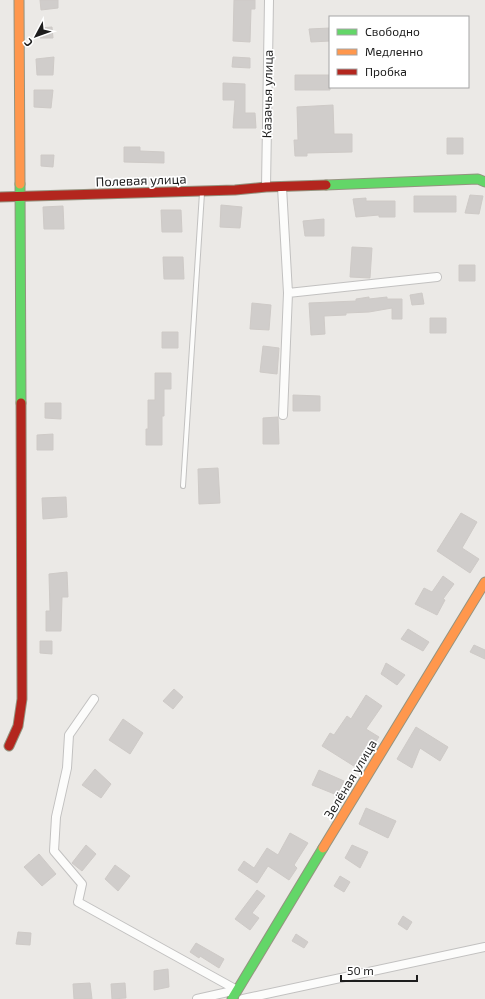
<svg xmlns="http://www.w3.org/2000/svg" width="485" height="999" font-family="'Exo 2',sans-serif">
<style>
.building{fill:#d0cdcb;stroke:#cecac7}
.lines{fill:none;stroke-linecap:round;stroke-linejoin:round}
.lane-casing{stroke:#c2c1c0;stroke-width:6}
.street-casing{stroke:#c2c1c0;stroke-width:10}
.fast-casing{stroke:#94937f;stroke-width:11}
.slow-casing{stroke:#94937f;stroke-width:11}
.jam-casing{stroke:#94937f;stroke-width:11}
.lane{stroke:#fcfcfb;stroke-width:4}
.street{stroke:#fcfcfb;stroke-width:8}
.fast{stroke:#63d668;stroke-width:9}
.slow{stroke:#ff974d;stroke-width:9}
.jam{stroke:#b3261e;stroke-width:9}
.labels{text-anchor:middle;stroke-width:3.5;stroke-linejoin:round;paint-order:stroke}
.street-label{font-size:13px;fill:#1d1d1d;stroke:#fff}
</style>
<rect width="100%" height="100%" fill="#ebe9e6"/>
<!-- building -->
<path class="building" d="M40 0H58V8L41 10Z
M234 0H255V9H251L250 42 233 41Z
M52 27 53 38H40V28Z
M330 28V41L311 42 309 29Z
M54 57 53 75H37L36 59Z
M233 57 250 58V68L232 67Z
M295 75H330V90H295Z
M223 83 245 84V113H255L256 128H233L235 100H223Z
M34 90H53L51 108 34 107Z
M333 105 334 134H352V152L307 153V156H295L294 140H298L297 107Z
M447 138H463V154H447Z
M124 147H140V151L164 152V163L124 162Z
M41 155H54L53 167 41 166Z
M470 195 483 196 479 214 465 213Z
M414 196H456V212H414Z
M366 198V201H395V217H379V215L356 217 353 199Z
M221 205 242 207 240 228 220 227Z
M63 206 64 229H44L43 207Z
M161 210H181L182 232H162Z
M324 219V236H305L303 221Z
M352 247 372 248 370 278 350 277Z
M163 257H183L184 279H164Z
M459 265H475V281H459Z
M422 293 424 304 412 305 410 295Z
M369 297V299L387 297V299H402V319H392V308L369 312 346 313V315L324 316 325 334 311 335 309 303 356 301V299Z
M252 303 271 305 269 330 250 329Z
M430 318H446V333H430Z
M162 332H178V348H162Z
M263 346 279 348 277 374 260 372Z
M155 373H171V389H164V416H162V445H146V429H148V400H155Z
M293 395 320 396V411H293Z
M45 403H61V419L45 418Z
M278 417 279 444H263V418Z
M53 434V450H37V435Z
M218 468 220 503 199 504 198 469Z
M66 497 67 517 43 519 42 498Z
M461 513 477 522 462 548 479 559 470 573 437 551Z
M67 572 68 597H62L61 631H46V611H50L49 574Z
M443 576 454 584 443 599 445 600 437 615 415 604 424 588 432 592Z
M408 629 429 642 423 651 401 639Z
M40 641H52V654L40 653Z
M474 645 485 650V659L470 652Z
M386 663 405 675 397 685 381 674Z
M174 689 183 697 173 709 163 701Z
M366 695 382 706 366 729 379 737 370 750 369 749 357 768 322 746 330 733 334 735 347 716 351 719Z
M123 719 143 733 130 754 109 740Z
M416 727 448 747 440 761 420 748 412 768 397 759Z
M95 769 111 784 101 798 82 785Z
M319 770 344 781 337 795 312 785Z
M366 808 396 821 388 838 359 824Z
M290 833 308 843 294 865 297 868 289 880 268 866 257 883 238 870 244 861 254 868 267 848 278 855Z
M86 845 96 854 82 871 72 863Z
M352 845 368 852 360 868 345 858Z
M39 854 56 874 42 886 24 867Z
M115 865 130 876 118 891 105 879Z
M340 876 350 882 344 892 334 886Z
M257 890 265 896 252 913 259 918 250 930 235 919Z
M403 916 412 922 407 930 398 924Z
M18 932 31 933 30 945 16 944Z
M296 934 308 942 304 948 292 941Z
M196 943 224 959 219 968 200 956 199 958 190 952Z
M168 969 169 987 154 990V971Z
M90 983 92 999H74L73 984Z
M125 983 126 998 112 999 111 984Z"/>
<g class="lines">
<defs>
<path id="lane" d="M183 486 202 193"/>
<path id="street" d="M266 187 269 0
M282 187 288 293 283 415
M288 293 437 277
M94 699 69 735 67 768 56 817 54 851 82 884 78 902 237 990
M197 999 237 990
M243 999 485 947"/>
<path id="fast" d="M20 184 21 403
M326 185 478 179 485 182
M232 999 323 848"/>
<path id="slow" d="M19 0 20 184
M323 848 485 582"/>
<path id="jam" d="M0 197 235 190 266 187 326 185
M9 746 18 726 22 699 21 403"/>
</defs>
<!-- lane casing -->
<use href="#lane" class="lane-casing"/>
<!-- street casing -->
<use href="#street" class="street-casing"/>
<!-- fast casing -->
<use href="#fast" class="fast-casing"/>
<!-- slow casing -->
<use href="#slow" class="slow-casing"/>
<!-- jam casing -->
<use href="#jam" class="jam-casing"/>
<!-- lane -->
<use href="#lane" class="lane"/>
<!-- street -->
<use href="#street" class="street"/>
<!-- fast -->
<use href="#fast" class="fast"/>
<!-- slow -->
<use href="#slow" class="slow"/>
<!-- jam -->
<use href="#jam" class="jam"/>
</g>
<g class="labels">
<!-- street labels -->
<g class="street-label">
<text transform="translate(267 94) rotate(-89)" y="5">Казачья улица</text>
<text transform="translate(141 180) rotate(-2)" y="5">Полевая улица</text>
<text transform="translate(350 779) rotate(-59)" y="5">Зелёная улица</text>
</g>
</g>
<!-- legend -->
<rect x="329" y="16" width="140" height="72" fill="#ffffff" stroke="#a5a5a5"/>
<rect x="337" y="29" width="20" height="6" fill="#63d668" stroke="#a5a5a5"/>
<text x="365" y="36" font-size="12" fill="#1d1d1d">Свободно</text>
<rect x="337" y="49" width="20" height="6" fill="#ff974d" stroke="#a5a5a5"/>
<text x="365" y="56" font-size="12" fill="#1d1d1d">Медленно</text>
<rect x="337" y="69" width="20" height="6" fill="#b3261e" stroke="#a5a5a5"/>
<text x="365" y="76" font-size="12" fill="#1d1d1d">Пробка</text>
<!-- north arrow -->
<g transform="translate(36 36) rotate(229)" stroke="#ffffff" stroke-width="3" paint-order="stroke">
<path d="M0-3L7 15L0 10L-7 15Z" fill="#1d1d1d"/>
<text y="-6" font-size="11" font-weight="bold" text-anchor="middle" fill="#1d1d1d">С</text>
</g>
<!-- scale -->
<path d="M341 975v6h76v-6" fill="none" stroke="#1d1d1d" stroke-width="2"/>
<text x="347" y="975" font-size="12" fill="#1d1d1d" stroke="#ffffff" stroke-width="3" paint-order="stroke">50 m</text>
</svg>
